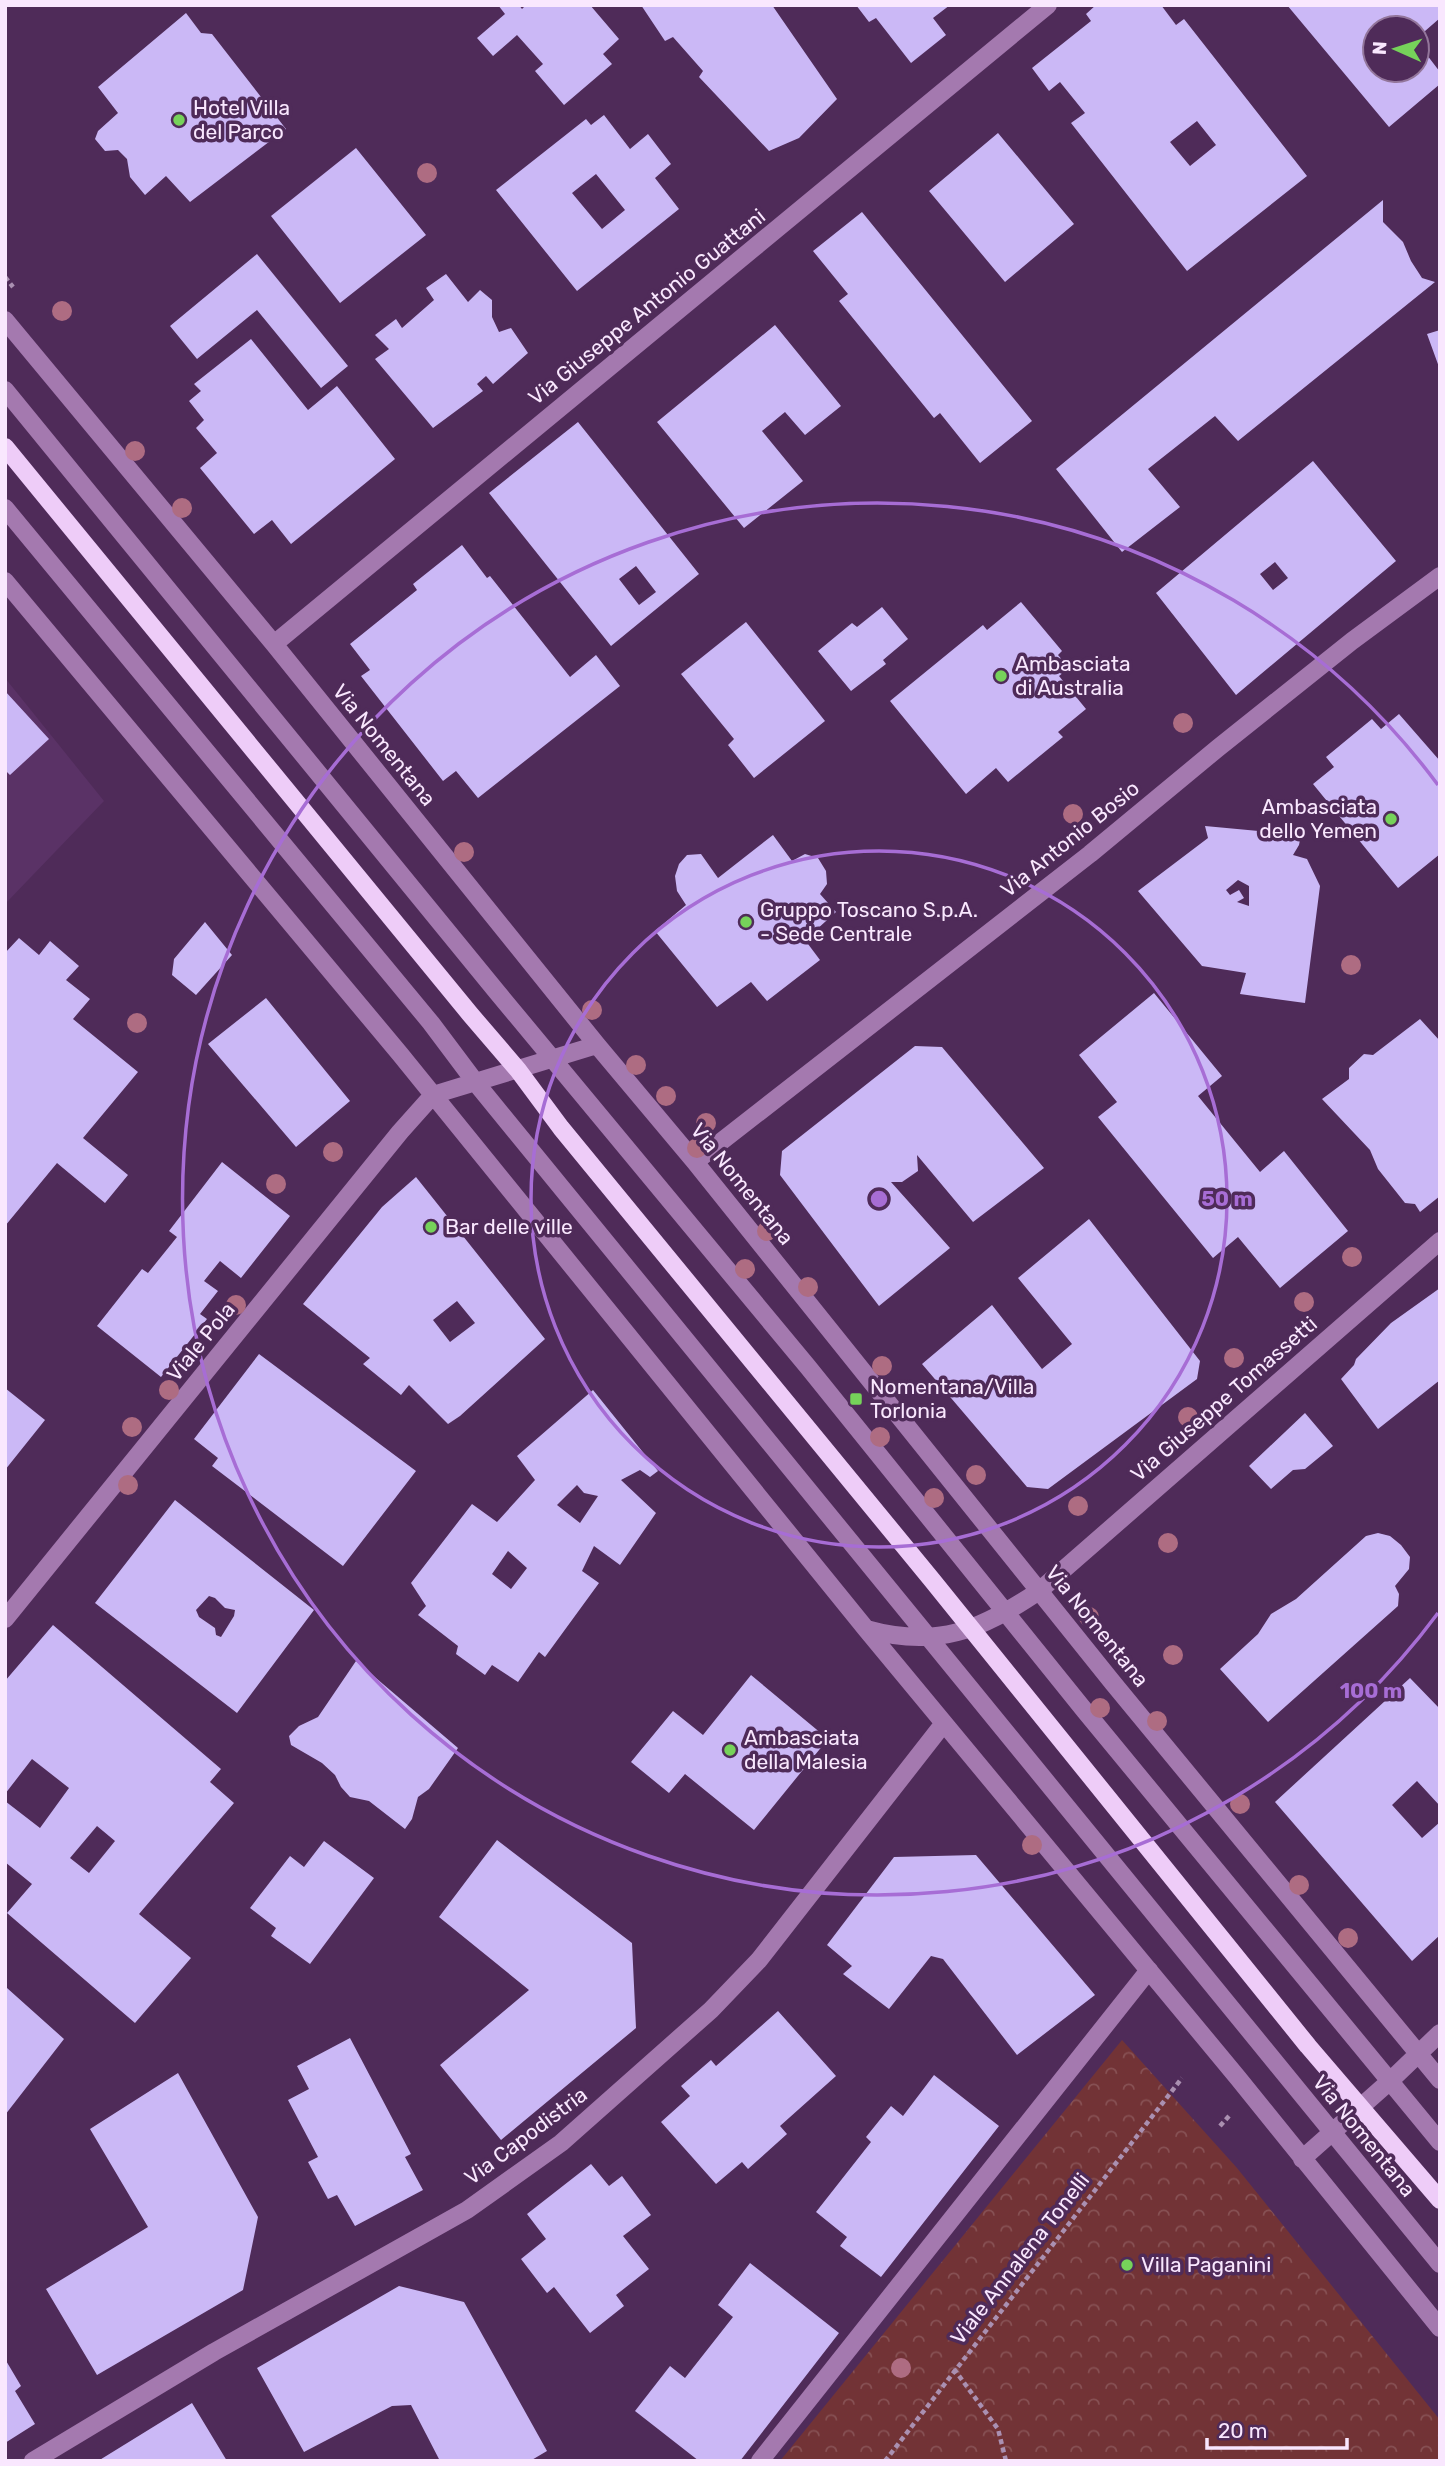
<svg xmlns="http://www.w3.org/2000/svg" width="1445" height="2466" font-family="Rubik,sans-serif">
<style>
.built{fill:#5a3266}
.park{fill:url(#park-crowns)}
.building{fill:#cbb8f6;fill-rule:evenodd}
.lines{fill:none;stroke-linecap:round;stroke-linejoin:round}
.path{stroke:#aa90b1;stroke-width:4.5;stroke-dasharray:5 3.5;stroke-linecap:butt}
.minor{stroke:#a479af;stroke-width:18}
.major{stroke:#eeccf8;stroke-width:18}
.tree{fill:#ae6c82}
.ring{fill:none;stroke:#a76dd5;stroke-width:3.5}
.poi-dot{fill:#76d25a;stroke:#4f2b59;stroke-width:2.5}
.labels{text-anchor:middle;stroke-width:7;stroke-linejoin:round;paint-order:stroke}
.poi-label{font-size:21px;fill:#f9e7fe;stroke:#4f2b59;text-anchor:start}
.street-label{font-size:21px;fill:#f9e7fe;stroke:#4f2b59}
.centre{fill:#a76dd5;stroke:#4f2b59;stroke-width:3.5}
.ring-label{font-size:21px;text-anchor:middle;font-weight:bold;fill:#a76dd5;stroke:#4f2b59;stroke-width:7;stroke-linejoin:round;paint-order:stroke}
</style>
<defs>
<pattern id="park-crowns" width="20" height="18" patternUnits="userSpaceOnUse" patternTransform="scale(1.75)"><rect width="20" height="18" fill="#723336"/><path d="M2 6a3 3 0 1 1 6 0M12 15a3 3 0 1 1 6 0" fill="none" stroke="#875154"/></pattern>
</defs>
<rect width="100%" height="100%" fill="#4f2b59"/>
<!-- built -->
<path class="built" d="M5 678 104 801 5 904Z"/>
<!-- park -->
<path class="park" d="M1122 2040 1237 2168 1440 2420V2461H780Z"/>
<!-- building -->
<path class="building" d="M498 5H519L522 9 526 5H590L619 39 603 54 612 64 564 105 535 71 543 64 517 35 493 56 477 38 505 14Z
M641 5H772L837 99 799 138 769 151 699 77 703 71 673 37 665 41Z
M856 5H950L933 18 946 35 911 63 876 18 869 22Z
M1096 5H1161L1176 25 1184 19 1307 176 1187 271 1071 123 1085 113 1060 82 1049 91 1032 68 1091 21 1086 14ZM1197 121 1216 145 1190 166 1170 142Z
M1287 5H1440V18L1417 38V28H1375V70H1417V42L1440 72V84L1389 127Z
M186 13 201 33 212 34 286 129 190 202 166 176 145 195 130 177 127 159 118 150 105 151 95 139 98 131 118 113 98 87Z
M604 115 630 149 648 134 671 164 655 178 679 209 577 291 496 190 586 119 591 125ZM596 174 625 210 602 229 572 193Z
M998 133 1074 224 1005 282 929 191Z
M356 148 426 235 340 303 271 216Z
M1383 200V222L1403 242 1411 261 1422 278 1435 282 1238 441 1215 416 1148 469 1180 507 1122 552 1056 469Z
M862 212 1032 421 980 463 940 413 934 418 839 301 848 294 813 251Z
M257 254 348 366 321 388 257 310 197 359 170 326Z
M446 274 468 302 480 290 492 300V317L499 332 511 328 528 353 493 384 486 376 477 384 483 391 433 428 375 359 389 349 375 335 396 319 402 328 434 300 426 288Z
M775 325 841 406 805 435 785 412 762 431 803 481 744 528 657 422Z
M1440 330V367H1439L1427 334Z
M251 339 308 410 337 386 395 459 291 544 272 520 254 534 200 468 217 453 196 428 204 420 189 401 201 391 194 384Z
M578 422 699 574 611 646 489 493ZM636 566 656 592 639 605 619 579Z
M1313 461 1396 561 1236 695 1156 593ZM1275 562 1288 578 1273 590 1260 574Z
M462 545 487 578 490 576 570 677 596 655 620 686 478 798 456 771 443 781 361 676 370 670 350 644 417 590 413 584Z
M1021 602 1062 651 1058 655 1069 668 1059 676 1086 709 1058 732 1063 737 1008 782 996 768 966 794 890 701 983 625 987 630Z
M882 607 908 639 883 660 886 664 851 691 818 651 852 623 857 627Z
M746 622 825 721 754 778 728 745 734 739 681 674Z
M5 691 49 739 10 775 5 770Z
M1399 714 1440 761V854L1398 888 1313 784 1334 767 1326 757 1372 719 1381 729Z
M1205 826 1301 835 1299 845 1293 855 1307 859 1320 886 1305 1003 1240 994 1246 973 1202 966 1138 891 1208 838ZM1238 880 1249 886V906L1237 902 1244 898 1239 890 1230 895 1226 890Z
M773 835 792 861 805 854 818 858 826 871 827 884 820 894 836 912 805 940 820 960 767 1001 751 982 717 1007 655 931 686 905 677 891 675 876 679 864 687 855 701 854 718 878Z
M205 922 232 955 196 995 172 975 174 959Z
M19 938 39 955 50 941 79 966 66 980 90 999 73 1019 138 1072 83 1138 128 1175 105 1203 57 1163 5 1226V953Z
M1154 993 1222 1076 1198 1096 1260 1172 1284 1151 1348 1231 1280 1288 1238 1237 1213 1258 1098 1117 1117 1102 1079 1055Z
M266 998 350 1101 296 1147 208 1044Z
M1420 1019 1440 1041V1196L1420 1212 1415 1204 1405 1203 1378 1169 1370 1150 1322 1099 1349 1079V1068L1364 1054 1373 1055Z
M915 1046 942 1047 1044 1168 973 1222 917 1155 918 1171 902 1182H891L950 1248 879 1306 780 1175 782 1151Z
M222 1162 290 1216 241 1278 220 1261 204 1281 218 1291 200 1314 207 1319 161 1377 97 1326 142 1269 148 1273 177 1237 169 1231Z
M416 1177 545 1339 460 1416 448 1424 409 1385 401 1395 363 1364 370 1358 303 1304 382 1207ZM457 1301 475 1323 450 1342 433 1320Z
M1089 1219 1200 1361 1197 1379 1048 1489 1027 1487 922 1364 992 1305 1042 1369 1072 1344 1018 1278Z
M1440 1288V1380L1378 1429 1341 1379 1354 1365 1356 1359 1391 1323Z
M259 1354 416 1471 343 1566 212 1466 218 1458 194 1439Z
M5 1388 45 1420 5 1470Z
M593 1390 658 1471 650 1477 640 1470 621 1480 656 1513 620 1565 594 1546 582 1571 599 1583 545 1657 539 1652 518 1682 492 1665 485 1675 456 1654 458 1646 418 1615 426 1606 411 1583 472 1504 497 1522 535 1480 517 1456ZM577 1485 584 1493 598 1496 580 1523 557 1505ZM508 1551 527 1568 511 1589 492 1574Z
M1305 1413 1333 1446 1305 1469 1293 1470 1271 1489 1249 1466Z
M175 1500 314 1610 237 1713 95 1603ZM209 1596 215 1598 225 1608 235 1610 234 1616 221 1637 216 1635 215 1628 199 1617 196 1610Z
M1378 1533 1390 1536 1401 1545 1410 1557 1409 1569 1395 1586 1399 1594 1398 1606 1268 1722 1220 1669 1258 1634 1271 1614 1296 1599 1366 1536Z
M53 1625 221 1769 210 1782 234 1803 139 1914 191 1958 135 2023 7 1913 32 1884 5 1862V1801L40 1828 69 1788 32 1759 5 1794V1681ZM97 1826 115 1841 89 1873 70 1858Z
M356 1661 458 1748 429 1789 418 1797 412 1819 405 1829 369 1801 350 1797 341 1787 335 1775 322 1763 291 1745 289 1736 299 1726 318 1717Z
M751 1675 828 1739 754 1830 685 1774 669 1793 631 1762 673 1711 703 1735Z
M1410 1678 1440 1709V1806L1417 1781 1392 1805 1422 1838 1440 1822V1935L1412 1961 1275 1802Z
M497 1840 632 1943 636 2028 501 2140 440 2065 529 1990 439 1917Z
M324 1841 374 1878 310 1964 271 1936 276 1928 250 1908 290 1856 304 1867Z
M976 1855 1095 1995 1017 2055 943 1959 931 1956 889 2009 843 1974 852 1966 827 1945 894 1857Z
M7 1988 64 2039 5 2115V1991Z
M778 2011 836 2076 780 2126 787 2134 748 2169 742 2162 716 2184 661 2122 690 2096 681 2086 711 2060 716 2066Z
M350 2038 411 2154 405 2157 423 2190 355 2226 337 2195 328 2199 308 2162 318 2157 288 2100 309 2089 297 2066Z
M178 2073 258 2217 243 2290 97 2375 46 2289 148 2227 90 2129Z
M934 2075 999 2126 881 2277 840 2246 847 2237 816 2212 871 2142 866 2137 891 2106 903 2116Z
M591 2164 609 2186 622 2176 651 2215 623 2236 649 2269 616 2295 624 2306 590 2333 554 2287 547 2293 521 2259 546 2239 527 2214Z
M750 2263 839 2333 740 2461H699L635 2411 670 2366 685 2378 733 2317 718 2305Z
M399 2286 464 2302 547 2451 530 2461H440L411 2405 392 2406 304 2452 257 2368Z
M5 2359 21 2386 15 2391 35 2424 5 2443Z
M192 2403 227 2461H98Z"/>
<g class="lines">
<!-- path -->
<path class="path" d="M5 277 13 287
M1220 2126 1229 2116
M954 2369 998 2429 1006 2461
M885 2461 1182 2078"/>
<!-- minor -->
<path class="minor" d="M5 320 274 644 597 1045 695 1162 1113 1683 1440 2080
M5 390 497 992 808 1367 1085 1711 1440 2142
M5 508 431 1023 476 1083 1440 2264
M5 581 400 1054 866 1629 1238 2078 1440 2328
M274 644 1048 5
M433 1095 597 1045
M695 1162 1090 854 1218 748 1352 641 1440 576
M5 1619 400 1132 433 1095
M866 1629C937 1649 981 1630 1039 1591L1440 1241
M1302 2159 1390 2081 1440 2033
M33 2461 214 2352 467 2210 561 2143 711 2010 759 1960 944 1723
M760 2461 1149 1970"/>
<!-- major -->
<path class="major" d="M5 447 470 1014 518 1070 561 1128 932 1580 1308 2046 1440 2200"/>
</g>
<!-- trees -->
<g class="tree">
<circle cx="427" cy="173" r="10"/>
<circle cx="62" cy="311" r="10"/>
<circle cx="135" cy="451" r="10"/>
<circle cx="182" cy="508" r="10"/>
<circle cx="1183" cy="723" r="10"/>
<circle cx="1073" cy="814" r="10"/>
<circle cx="464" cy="852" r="10"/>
<circle cx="1351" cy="965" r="10"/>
<circle cx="592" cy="1010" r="10"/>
<circle cx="137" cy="1023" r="10"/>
<circle cx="636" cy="1065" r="10"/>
<circle cx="666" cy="1096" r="10"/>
<circle cx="706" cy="1123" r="10"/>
<circle cx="697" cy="1148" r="10"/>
<circle cx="333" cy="1152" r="10"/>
<circle cx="276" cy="1184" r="10"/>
<circle cx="767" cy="1231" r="10"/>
<circle cx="1352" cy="1257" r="10"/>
<circle cx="745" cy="1269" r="10"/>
<circle cx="808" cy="1287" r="10"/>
<circle cx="1304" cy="1302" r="10"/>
<circle cx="236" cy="1305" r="10"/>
<circle cx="1234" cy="1358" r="10"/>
<circle cx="882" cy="1366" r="10"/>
<circle cx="169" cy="1390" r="10"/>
<circle cx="1188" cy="1417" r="10"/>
<circle cx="132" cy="1427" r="10"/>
<circle cx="880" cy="1437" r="10"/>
<circle cx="976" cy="1475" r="10"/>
<circle cx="128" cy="1485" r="10"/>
<circle cx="934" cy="1498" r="10"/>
<circle cx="1078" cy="1506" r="10"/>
<circle cx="1168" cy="1543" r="10"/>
<circle cx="1089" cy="1617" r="10"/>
<circle cx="1173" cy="1655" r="10"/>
<circle cx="1100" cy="1708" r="10"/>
<circle cx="1157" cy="1721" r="10"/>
<circle cx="1240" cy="1804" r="10"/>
<circle cx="1032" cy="1845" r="10"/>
<circle cx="1299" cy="1885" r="10"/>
<circle cx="1348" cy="1938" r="10"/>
<circle cx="901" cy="2368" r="10"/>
</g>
<!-- distance rings -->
<g class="ring">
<circle cx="879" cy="1199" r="348"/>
<path d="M1438 1613A696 696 0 1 1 1438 785"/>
</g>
<!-- markers -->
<g class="poi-dot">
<circle cx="179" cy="120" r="7"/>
<circle cx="1001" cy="676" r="7"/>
<circle cx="1391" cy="819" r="7"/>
<circle cx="746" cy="922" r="7"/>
<circle cx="431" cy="1227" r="7"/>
<rect x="849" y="1392" width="14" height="14" rx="3.5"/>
<circle cx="730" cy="1750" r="7"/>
<circle cx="1127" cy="2265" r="7"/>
</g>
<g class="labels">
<!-- poi labels -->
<g class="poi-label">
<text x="193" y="115">Hotel Villa<tspan x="193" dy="24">del Parco</tspan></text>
<text x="1015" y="671">Ambasciata<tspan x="1015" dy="24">di Australia</tspan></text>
<text x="1377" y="814" text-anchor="end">Ambasciata<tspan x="1377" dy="24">dello Yemen</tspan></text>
<text x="760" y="917">Gruppo Toscano S.p.A.<tspan x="760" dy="24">- Sede Centrale</tspan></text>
<text x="445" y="1234">Bar delle ville</text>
<text x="870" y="1394">Nomentana/Villa<tspan x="870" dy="24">Torlonia</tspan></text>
<text x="744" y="1745">Ambasciata<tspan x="744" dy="24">della Malesia</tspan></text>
<text x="1141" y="2272">Villa Paganini</text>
</g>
<!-- street labels -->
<g class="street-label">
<text transform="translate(647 307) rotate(-39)" y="7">Via Giuseppe Antonio Guattani</text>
<text transform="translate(384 745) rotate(51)" y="7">Via Nomentana</text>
<text transform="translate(1070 839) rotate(-39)" y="7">Via Antonio Bosio</text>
<text transform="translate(742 1184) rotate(51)" y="7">Via Nomentana</text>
<text transform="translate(201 1342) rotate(-51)" y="7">Viale Pola</text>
<text transform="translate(1224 1399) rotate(-41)" y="7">Via Giuseppe Tomassetti</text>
<text transform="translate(1097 1626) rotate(51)" y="7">Via Nomentana</text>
<text transform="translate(526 2136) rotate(-37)" y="7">Via Capodistria</text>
<text transform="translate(1364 2136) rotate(51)" y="7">Via Nomentana</text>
<text transform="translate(1020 2259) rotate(-52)" y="7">Viale Annalena Tonelli</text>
</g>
</g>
<circle cx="879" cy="1199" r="10" class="centre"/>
<g class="ring-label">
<text x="1227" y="1206">50 m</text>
<text x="1371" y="1698">100 m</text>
</g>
<!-- border -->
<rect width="1445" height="2466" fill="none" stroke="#f9e7fe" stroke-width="14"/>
<!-- north arrow -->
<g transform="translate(1396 49) rotate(273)"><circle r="33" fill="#4f2b59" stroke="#93769b" stroke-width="2"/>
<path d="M0-5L12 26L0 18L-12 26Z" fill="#76d25a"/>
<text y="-10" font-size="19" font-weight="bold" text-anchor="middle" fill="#f9e7fe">N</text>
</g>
<!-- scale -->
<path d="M1207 2438v10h140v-10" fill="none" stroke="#f9e7fe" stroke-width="3.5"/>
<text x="1218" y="2438" font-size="21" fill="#f9e7fe" stroke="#4f2b59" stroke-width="5" paint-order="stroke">20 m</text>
</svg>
